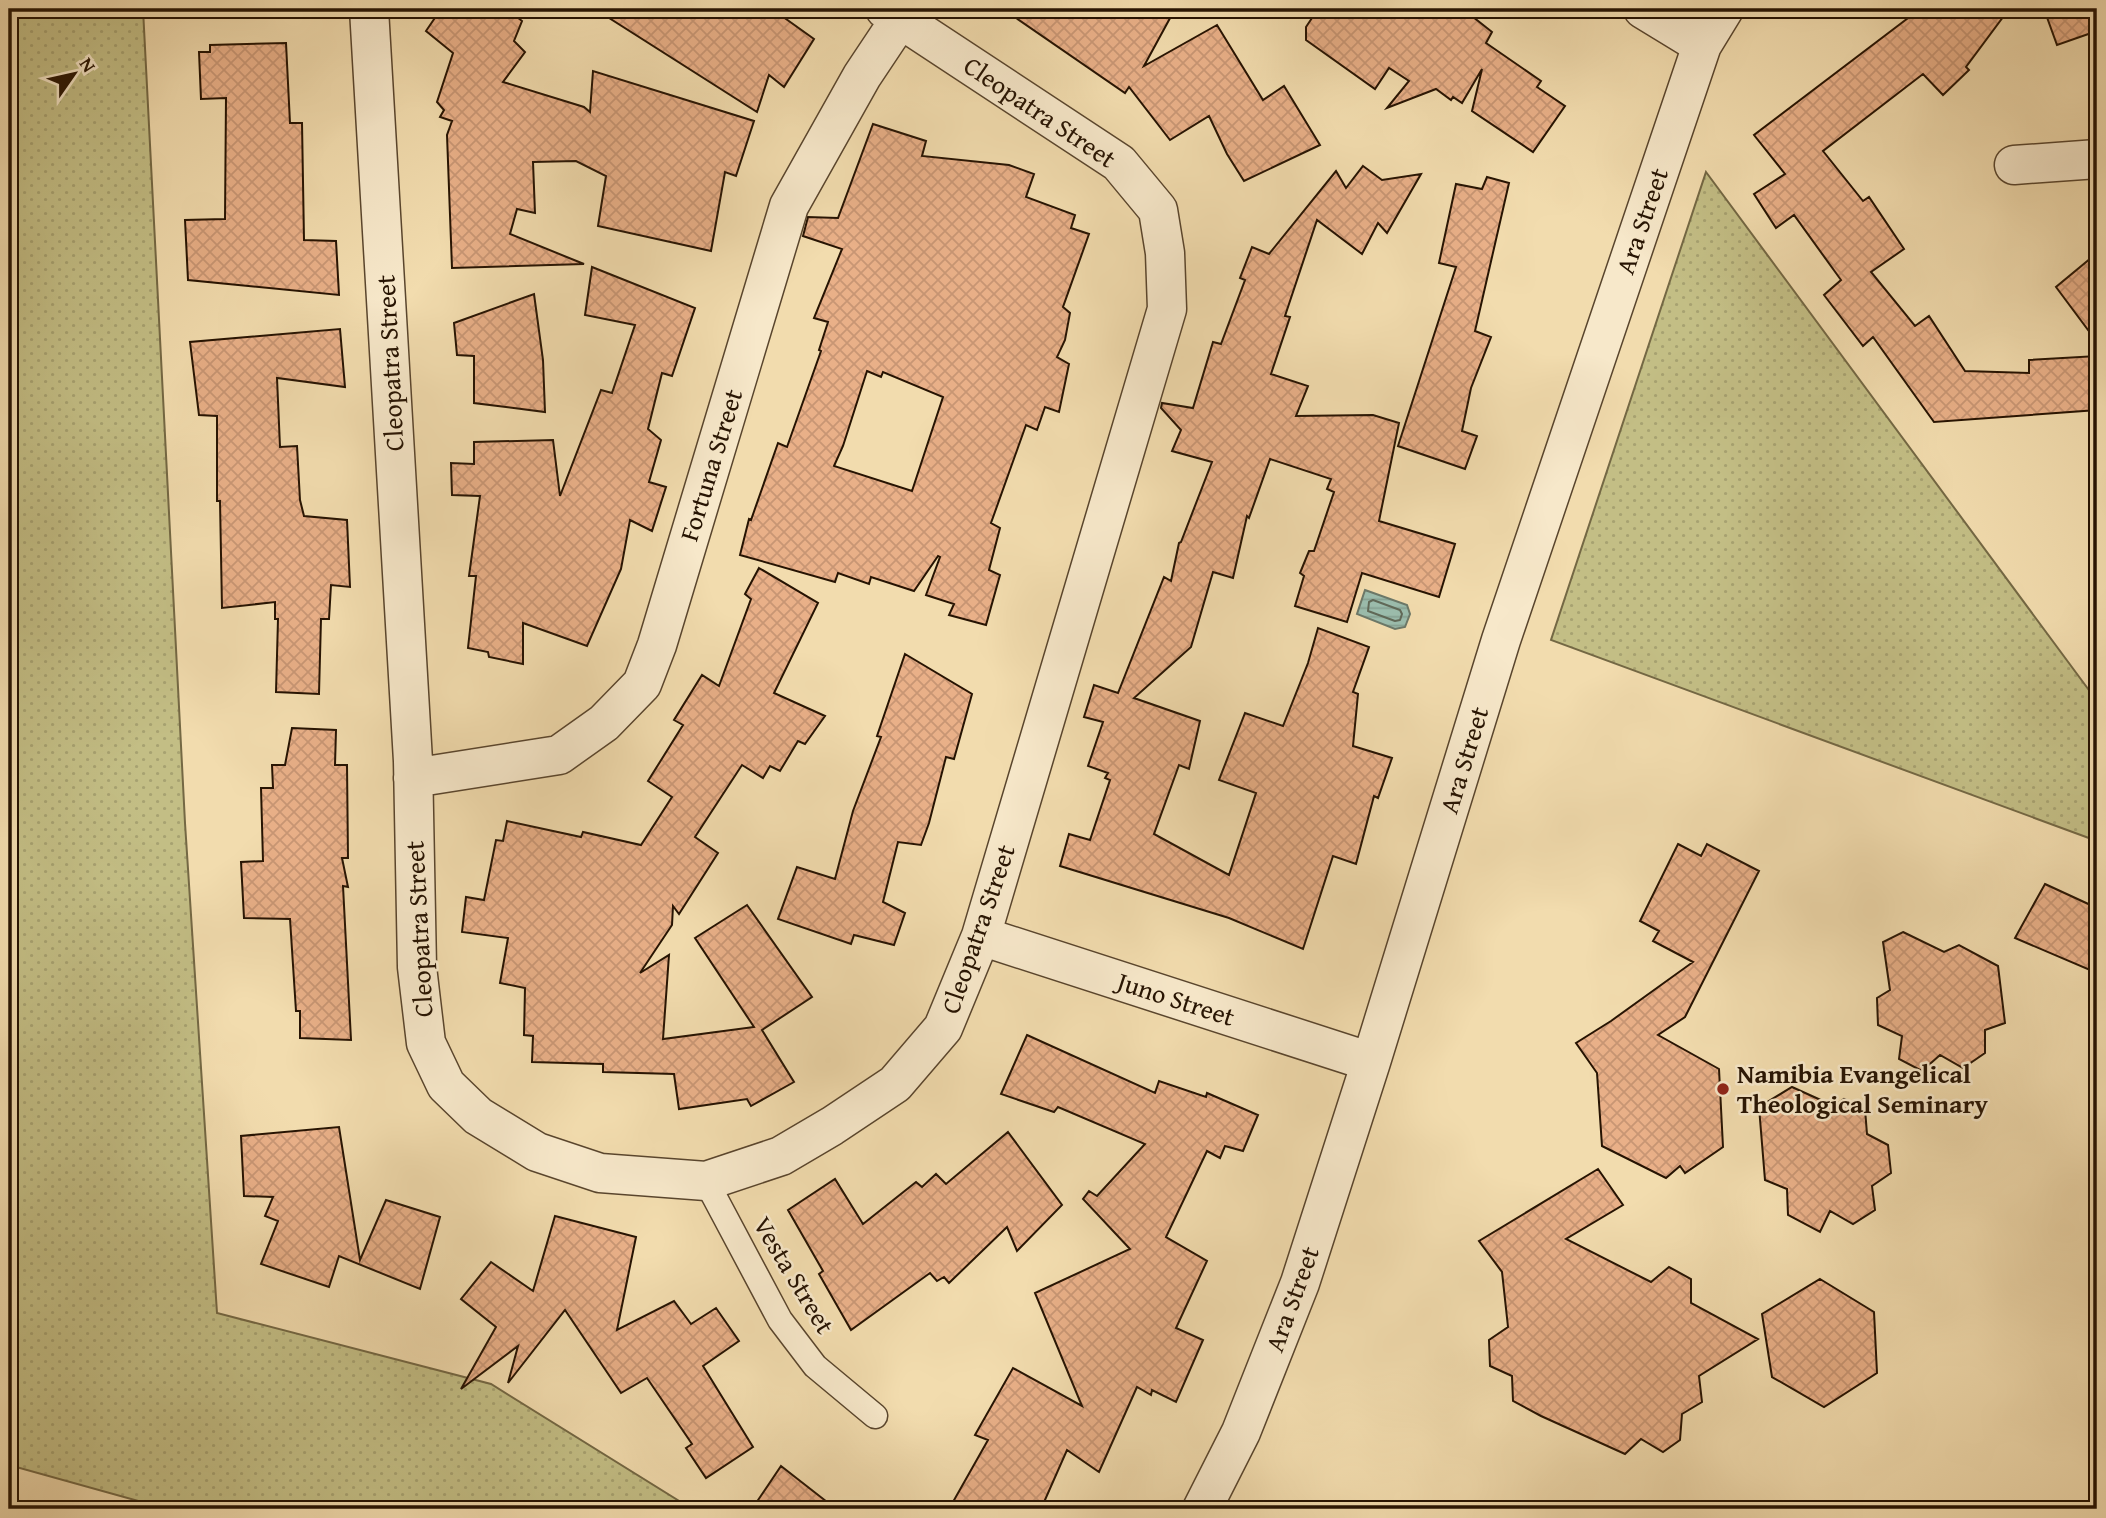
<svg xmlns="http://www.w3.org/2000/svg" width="2106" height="1518" font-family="'Gentium Book Plus',serif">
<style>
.grass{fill:url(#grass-dots);stroke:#746844;stroke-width:2}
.water{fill:url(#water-rules);stroke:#6c7868;stroke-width:2}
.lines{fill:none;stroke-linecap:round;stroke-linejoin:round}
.shore{stroke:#606857;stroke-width:2}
.building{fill:url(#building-cross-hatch);stroke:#261302;stroke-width:2;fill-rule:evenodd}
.lane-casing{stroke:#59452d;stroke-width:27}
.street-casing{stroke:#59452d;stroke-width:41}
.lane{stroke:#f7e8ca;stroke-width:24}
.street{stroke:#f7e8ca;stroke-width:38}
.poi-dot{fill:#8f2418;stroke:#f7e8ca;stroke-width:2.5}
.labels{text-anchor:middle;stroke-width:5;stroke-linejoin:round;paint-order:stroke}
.street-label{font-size:26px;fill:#261302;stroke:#f7e8ca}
.poi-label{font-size:26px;font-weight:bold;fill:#261302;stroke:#f7e8ca;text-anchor:start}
</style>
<defs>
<pattern id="grass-dots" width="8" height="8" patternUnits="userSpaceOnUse" patternTransform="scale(1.75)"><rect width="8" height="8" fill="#c3be85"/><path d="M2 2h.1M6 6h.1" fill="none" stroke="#a7a271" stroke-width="1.8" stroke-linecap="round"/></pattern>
<pattern id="water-rules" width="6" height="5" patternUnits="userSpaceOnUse" patternTransform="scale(1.75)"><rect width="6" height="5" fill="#9bbcac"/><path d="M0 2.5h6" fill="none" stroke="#85a192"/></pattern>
<pattern id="building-cross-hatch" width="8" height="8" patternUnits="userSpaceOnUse" patternTransform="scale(1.75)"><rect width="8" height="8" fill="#e9b088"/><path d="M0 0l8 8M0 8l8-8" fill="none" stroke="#c89674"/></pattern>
</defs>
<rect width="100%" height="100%" fill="#f2dcae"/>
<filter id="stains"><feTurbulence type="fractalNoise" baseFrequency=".00286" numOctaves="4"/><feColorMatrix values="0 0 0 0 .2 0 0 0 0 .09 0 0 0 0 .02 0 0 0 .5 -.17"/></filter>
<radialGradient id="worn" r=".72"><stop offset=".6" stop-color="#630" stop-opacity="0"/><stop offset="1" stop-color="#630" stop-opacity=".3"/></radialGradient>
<!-- grass -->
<path class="grass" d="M9 9H143L185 823 217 1313 491 1384 692 1509H167L9 1465Z
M1706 172 2097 701V841L1551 640Z"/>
<!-- water -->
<path class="water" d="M1365 590 1407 605 1410 614 1405 627 1395 629 1357 614Z"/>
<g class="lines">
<!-- shore -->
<path class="shore" d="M1373 600 1400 610 1402 614 1400 620 1395 621 1368 611 1369 602Z"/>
</g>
<!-- building -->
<path class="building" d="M441 9H507L522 21 514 41 525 52 503 82 584 107 590 112 593 71 754 121 736 176 725 172 711 251 598 226 606 176 576 161 533 162 535 213 517 209 510 234 584 264 452 268 447 135 452 121 440 117 444 110 437 102 453 53 426 31Z
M595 9H772L814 39 784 87 769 75 757 112Z
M1003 9H1175L1144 66 1217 25 1263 100 1284 86 1320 145 1244 181 1227 154 1209 116 1170 140 1129 87 1125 93Z
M1318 9H1463L1492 32 1486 43 1541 81 1537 87 1565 106 1533 152 1472 111 1482 69 1462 103 1453 97 1451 100 1436 89 1387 108 1409 81 1389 68 1375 89 1306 40V27Z
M1920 9H2009L1966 67 1969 70 1943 95 1923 74 1823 151 1863 201 1869 197 1904 249 1871 272 1915 326 1929 316 1965 371 2029 373V360L2097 356V410L1934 422 1873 337 1863 346 1824 295 1841 280 1794 215 1776 228 1754 194 1785 174 1754 135Z
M2044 9H2097V31L2057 45Z
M286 43 290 123H302L304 240 336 241 339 295 188 280 185 220 225 219 226 98 201 99 199 52H210V45Z
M873 124 926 141 922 156 1009 165 1034 174 1026 197 1075 215 1071 228 1089 234 1063 307 1070 313 1065 340 1057 357 1069 364 1059 412 1045 407 1037 430 1026 425 991 523 1000 528 989 570 1000 575 986 625 949 615 954 604 926 595 940 557 938 556 914 591 871 577 869 584 838 573 835 582 740 555 749 519 751 520 778 443 787 447 821 351 819 350 828 322 814 318 842 249 803 236 808 217 838 218ZM867 371 881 377 883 372 943 397 912 491 834 466 843 446Z
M1363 166 1382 180 1421 174 1387 233 1378 223 1362 254 1317 220 1285 316 1290 317 1271 374 1308 386 1296 416 1373 415 1399 423 1379 521 1455 544 1439 597 1362 573 1347 622 1295 606 1304 576 1300 573 1309 551H1314L1334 492 1327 489 1331 479 1270 459 1249 518 1247 516 1233 578 1213 572 1191 647 1134 698 1200 721 1189 769 1179 765 1154 834 1229 875 1256 793 1219 780 1245 713 1283 726 1308 663 1318 628 1369 647 1353 692 1358 694 1353 746 1392 758 1378 798 1374 796 1356 864 1333 856 1303 949 1229 918 1060 866 1069 834 1090 840 1110 780 1105 778 1108 773 1088 766 1103 722 1084 717 1094 685 1118 693 1164 577 1171 581 1179 543 1181 542 1212 462 1172 451 1181 430 1161 408 1162 403 1193 408 1213 342 1221 344 1245 280 1240 278 1252 247 1269 254 1336 171 1346 188Z
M1487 177 1509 183 1475 331 1491 337 1471 388 1462 431 1477 436 1465 469 1398 446 1456 267 1439 263 1456 184 1482 189Z
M2097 253V342L2056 287Z
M592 267 695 308 672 376 662 373 648 429 661 440 649 482 666 487 652 531 630 520 621 569 587 646 523 623V664L489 657 488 652 468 648 476 576H469L480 496 452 495 451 463 474 464V442L553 440 560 496 601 390 612 393 635 325 585 315Z
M534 294 543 360 545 412 474 403V356L457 355 454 323Z
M340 329 345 387 277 378 280 447 297 446 300 500 304 516 347 520 350 587 331 585 329 619H321L319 694 276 692 278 619H275V602L222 608 220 501H217V416L199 415 190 342Z
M759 568 818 603 774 693 825 716 805 744 798 741 780 771 770 766 763 778 742 765 695 837 718 853 679 914 673 906 672 925 640 973 669 955 663 1039 754 1027 695 938 747 905 812 997 762 1030 794 1082 751 1106 747 1099 679 1109 674 1074 603 1072V1064L532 1062 533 1036 524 1035 525 988 500 983 508 938 462 932 466 897 484 900 496 840 503 841 507 821 581 837 583 832 641 845 672 797 648 781 683 725 674 720 702 675 719 686 751 599 745 594Z
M905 654 972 694 954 759 946 757 929 823 921 845 898 842 883 902 905 913 894 945 854 935 851 944 778 919 797 867 835 879 853 811 881 737 877 736Z
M292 728 336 730 335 765H347L348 858H342L348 887 343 886 351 1040 300 1038V1011H296L290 919 244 918 241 862 263 861 261 788H273L272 765H285Z
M1678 844 1701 856 1707 844 1759 871 1685 1017 1658 1035 1719 1069 1723 1147 1685 1173 1680 1166 1666 1178 1602 1146 1597 1073 1576 1043 1611 1021 1693 962 1653 941 1659 931 1640 921Z
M2045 884 2097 908V973L2015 938Z
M1903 932 1944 952 1959 945 1998 966 2005 1023 1985 1030V1053L1963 1068 1940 1055 1922 1071 1899 1059 1902 1036 1878 1025 1877 998 1890 990 1883 942Z
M1027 1035 1155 1093 1159 1081 1206 1097 1207 1093 1258 1115 1243 1151 1225 1146 1220 1158 1207 1151 1166 1237 1207 1261 1176 1328 1203 1340 1176 1402 1152 1390 1151 1395 1137 1387 1099 1472 1067 1450 1041 1509H949L988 1440 975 1435 1013 1368 1082 1406 1035 1293 1130 1249 1083 1199 1089 1191 1097 1196 1145 1144 1058 1107 1054 1112 1001 1094Z
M1792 1087 1834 1106 1844 1099 1865 1109 1867 1134 1888 1145 1891 1173 1872 1186 1875 1210 1853 1224 1830 1211 1820 1232 1788 1215 1787 1189 1765 1180 1759 1107Z
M339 1127 360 1260 386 1200 440 1217 420 1289 339 1256 329 1287 261 1264 278 1221 265 1216 273 1197 244 1196 241 1136Z
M1008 1132 1062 1205 1017 1251 1007 1227 949 1283 944 1277 937 1281 930 1273 851 1330 819 1274 823 1271 788 1210 835 1179 863 1224 916 1182 922 1187 936 1174 946 1184Z
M1598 1169 1623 1205 1566 1239 1651 1282 1669 1267 1691 1279V1303L1758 1339 1699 1376 1702 1402 1682 1414 1680 1440 1663 1452 1641 1439 1625 1454 1541 1416 1513 1401 1512 1376 1490 1366 1489 1340 1508 1327 1502 1272 1479 1241Z
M555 1216 636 1237 617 1330 674 1301 691 1324 716 1308 739 1341 703 1366 753 1447 706 1478 686 1448 692 1444 647 1378 621 1393 565 1310 508 1383 518 1346 461 1389 496 1327 461 1299 491 1262 533 1291Z
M1820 1279 1874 1312 1877 1373 1824 1407 1772 1377 1762 1314Z
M781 1466 836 1509H752Z"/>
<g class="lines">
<defs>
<path id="lane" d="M706 1181 780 1320 815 1366 875 1416"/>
<path id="street" d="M369 9 413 761 417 967 426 1043 446 1085 478 1116 537 1152 600 1173 706 1181 781 1156 832 1126 895 1084 943 1028 981 936 1167 309 1165 253 1158 210 1119 163 885 9
M1643 9 1702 45
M2014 165 2097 159
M413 778 559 755 604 723 642 684 657 645 789 206 862 76 900 19
M981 936 1371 1062
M1202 1509 1241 1432 1300 1283 1371 1062 1501 640 1702 45 1724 9"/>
</defs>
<!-- lane casing -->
<use href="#lane" class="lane-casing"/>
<!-- street casing -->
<use href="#street" class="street-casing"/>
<!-- lane -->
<use href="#lane" class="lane"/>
<!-- street -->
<use href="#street" class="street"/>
</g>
<!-- markers -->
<circle class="poi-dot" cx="1723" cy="1089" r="7"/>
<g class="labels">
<!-- street labels -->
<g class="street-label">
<text transform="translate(1040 112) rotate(34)" y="9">Cleopatra Street</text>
<text transform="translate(1642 221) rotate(-71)" y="9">Ara Street</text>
<text transform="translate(390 363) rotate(-93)" y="9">Cleopatra Street</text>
<text transform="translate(711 465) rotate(-73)" y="9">Fortuna Street</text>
<text transform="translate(1464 760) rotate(-73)" y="9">Ara Street</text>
<text transform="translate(419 929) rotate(-93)" y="9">Cleopatra Street</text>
<text transform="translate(978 929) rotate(-71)" y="9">Cleopatra Street</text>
<text transform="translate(1176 999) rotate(18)" y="9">Juno Street</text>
<text transform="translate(794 1275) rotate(59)" y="9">Vesta Street</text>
<text transform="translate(1292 1299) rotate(-70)" y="9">Ara Street</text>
</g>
<!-- poi labels -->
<g class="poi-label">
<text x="1737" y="1083">Namibia Evangelical<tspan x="1737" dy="30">Theological Seminary</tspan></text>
</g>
</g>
<!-- margin -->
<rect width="2106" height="1518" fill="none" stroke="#f2dcae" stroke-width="35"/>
<rect x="10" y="10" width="2085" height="1497" fill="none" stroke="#261302" stroke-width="3.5"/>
<rect x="18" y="18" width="2071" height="1483" fill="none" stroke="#261302" stroke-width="2"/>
<!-- north arrow -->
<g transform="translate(74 74) rotate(56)" stroke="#f7e8ca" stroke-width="5" paint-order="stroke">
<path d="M0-5L12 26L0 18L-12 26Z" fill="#261302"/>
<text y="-10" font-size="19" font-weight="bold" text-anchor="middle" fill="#261302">N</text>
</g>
<rect width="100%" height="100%" filter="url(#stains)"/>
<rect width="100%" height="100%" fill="url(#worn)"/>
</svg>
